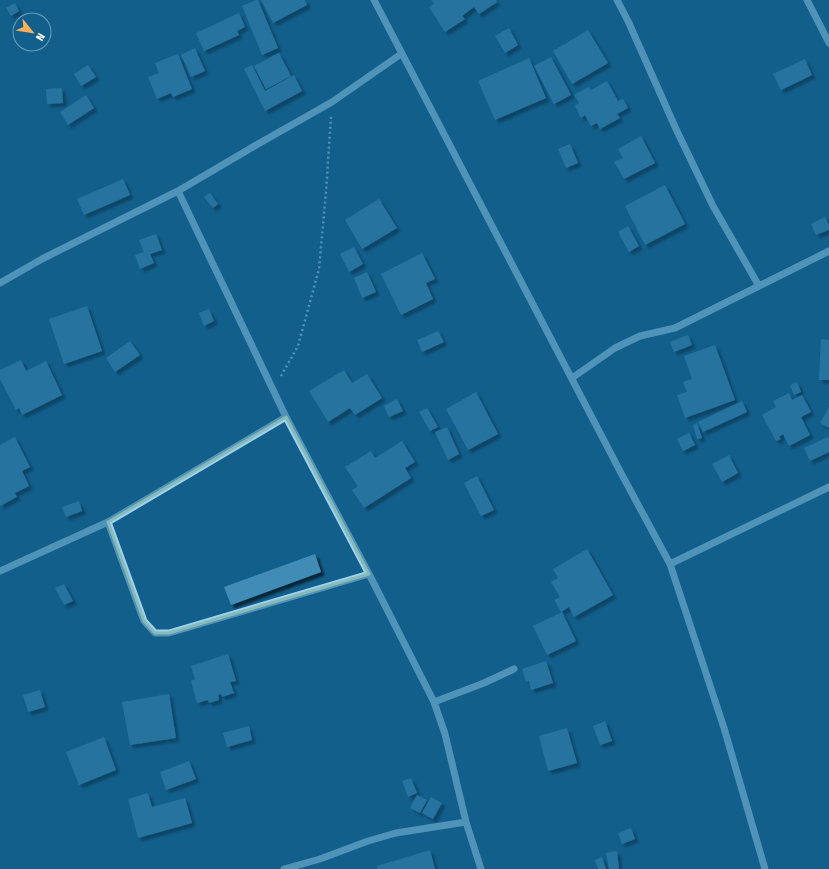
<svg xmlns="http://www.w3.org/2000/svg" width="829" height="869" font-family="'Fira Sans Condensed',sans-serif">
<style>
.building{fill:#408cb7;filter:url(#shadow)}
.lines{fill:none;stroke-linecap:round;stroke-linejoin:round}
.path{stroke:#9cd2f0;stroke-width:2.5;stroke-dasharray:2 3;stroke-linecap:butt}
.minor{stroke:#9cd2f0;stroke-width:7}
.marked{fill:none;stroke:#87bab6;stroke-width:3;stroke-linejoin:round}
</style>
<defs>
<filter id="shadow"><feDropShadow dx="3.5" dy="3.5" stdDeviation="1" flood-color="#0009"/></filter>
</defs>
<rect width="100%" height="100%" fill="#135f8c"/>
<!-- building -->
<path class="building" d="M256 0H258L278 48 262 55 242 6Z
M261 0H305L307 5 273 23Z
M431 0H496L497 2 479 14 474 7 462 16 465 19 445 32 429 7 434 4Z
M15 3 19 11 11 16 6 8Z
M239 13 245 27 237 31 239 35 204 51 196 33Z
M509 28 518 45 505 53 495 36Z
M588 30 608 63 572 84 553 51Z
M195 48 205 71 191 77 181 55Z
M279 53 291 76 266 89 254 66Z
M178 54 192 89 173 97 171 93 157 99 148 77 159 73 155 63Z
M551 57 571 95 554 104 534 66Z
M529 58 546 98 495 120 478 81Z
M805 59 812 75 781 90 773 74Z
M88 65 96 77 81 86 74 74Z
M252 65 265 91 294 75 302 91 265 111 244 69Z
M607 81 618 101 623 99 628 108 617 114 620 118 600 129 597 123 591 126 585 115 581 118 575 106 579 103 574 95 589 87 591 90Z
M62 88 63 103 47 104 46 89Z
M86 95 94 108 68 125 60 112Z
M641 136 655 163 624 179 614 162 623 158 618 149Z
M570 144 578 163 566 168 558 149Z
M123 179 130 195 84 215 77 199Z
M665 185 685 224 645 245 625 206Z
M210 193 218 204 213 208 204 197Z
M379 199 397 228 362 249 345 220Z
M825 217 829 225V230L816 235 811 224Z
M628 226 639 246 629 252 618 232Z
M156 234 162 250 150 254 154 263 140 269 135 255 144 252 139 240Z
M354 247 363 264 349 272 340 254Z
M422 253 435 279 426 283 433 299 401 315 381 274Z
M367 272 376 292 362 298 354 278Z
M87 306 102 351 64 364 49 319Z
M209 309 214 321 204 326 199 313Z
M438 331 444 342 422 352 417 340Z
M688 335 692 345 674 352 670 342Z
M821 339 829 340V380H819Z
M130 341 140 355 115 372 106 358Z
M715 345 735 400 685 418 677 395 687 392 683 382 692 379 684 356Z
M21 360 26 371 46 361 62 395 22 415 19 408 16 410 0 379V370Z
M344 370 352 383 367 374 382 398 355 415 350 408 328 422 309 391Z
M797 382 801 392 794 395 790 385Z
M476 392 498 434 468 450 446 409Z
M789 393 792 400 802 395 811 412 801 417 810 435 789 446 783 434 779 437 781 439 776 441 762 415 776 407 773 401Z
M397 399 403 411 389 417 384 406Z
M742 401 747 412 703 432 698 422Z
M829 407V428L820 423Z
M427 408 438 427 430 431 419 412Z
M697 423 702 438 697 439 693 425Z
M447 427 459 454 448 460 435 432Z
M689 433 695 445 683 451 677 439Z
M15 437 30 467 22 471 29 486 15 493 17 497 0 506V445Z
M828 437 829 440V452L810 461 804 448Z
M402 441 415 462 405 468 411 478 364 508 352 490 358 487 345 467 371 451 375 458Z
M729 455 738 473 722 482 712 464Z
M477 476 494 510 481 516 464 483Z
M79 501 82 511 66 517 62 507Z
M587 549 613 595 574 617 569 607 561 612 554 600 560 597 551 582 558 578 553 569Z
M315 554 321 572 231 605 224 587Z
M64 584 73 601 64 605 55 588Z
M562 612 576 641 547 655 533 626Z
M228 654 236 681 230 682 234 693 222 697 221 694 218 695 219 700 209 703 208 700 197 703 191 681 195 679 191 666Z
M546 661 553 683 531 690 529 681 526 682 522 669Z
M40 690 45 707 28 712 23 695Z
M169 694 176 738 130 745 122 702Z
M605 721 612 741 600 745 593 726Z
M249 726 252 740 227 747 223 733Z
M567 728 577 763 548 771 539 736Z
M104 737 116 770 79 785 66 752Z
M189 761 196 779 166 790 160 772Z
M411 778 417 793 408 797 402 781Z
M148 793 152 807 185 798 192 823 138 838 128 799Z
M417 795 427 800 420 813 410 808Z
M431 797 442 803 433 819 422 813Z
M631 828 635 839 622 844 618 833Z
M430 850 435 869H378L377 866Z
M617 851 619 869H609L606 853Z
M602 857 606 869H598L595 860Z"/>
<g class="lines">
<!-- path -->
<path class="path" d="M281 376 298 346 319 269 326 192 331 117"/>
<!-- minor -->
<path class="minor" d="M374 0 621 473 670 564 724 728 765 869
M617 0 628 21 676 129 713 206 759 286
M807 0 829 43
M178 191 286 417 369 574 434 702 445 734 466 822 481 869
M0 283 42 259 178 191 258 144 332 102 401 54
M572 378 615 348 640 336 675 328 829 251
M108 522 144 621 155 633H169L369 574
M670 564 829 487
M0 571 108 522 286 417
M434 702 484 683 514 669
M284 869 320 859 368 841 396 833 466 822"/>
</g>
<!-- marked area -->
<path d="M0 0H829V869H0ZM286 417 369 574 169 633H155L144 621 108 522Z" fill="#135f8c" fill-opacity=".55" fill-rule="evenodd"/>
<path class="marked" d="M286 417 369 574 169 633H155L144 621 108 522Z"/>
<!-- north arrow -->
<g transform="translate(32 32) rotate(120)"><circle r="19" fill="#135f8c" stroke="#719fba"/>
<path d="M0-3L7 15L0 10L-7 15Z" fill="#ffb05b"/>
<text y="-6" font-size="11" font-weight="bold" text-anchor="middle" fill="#ffffff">N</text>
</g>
</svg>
